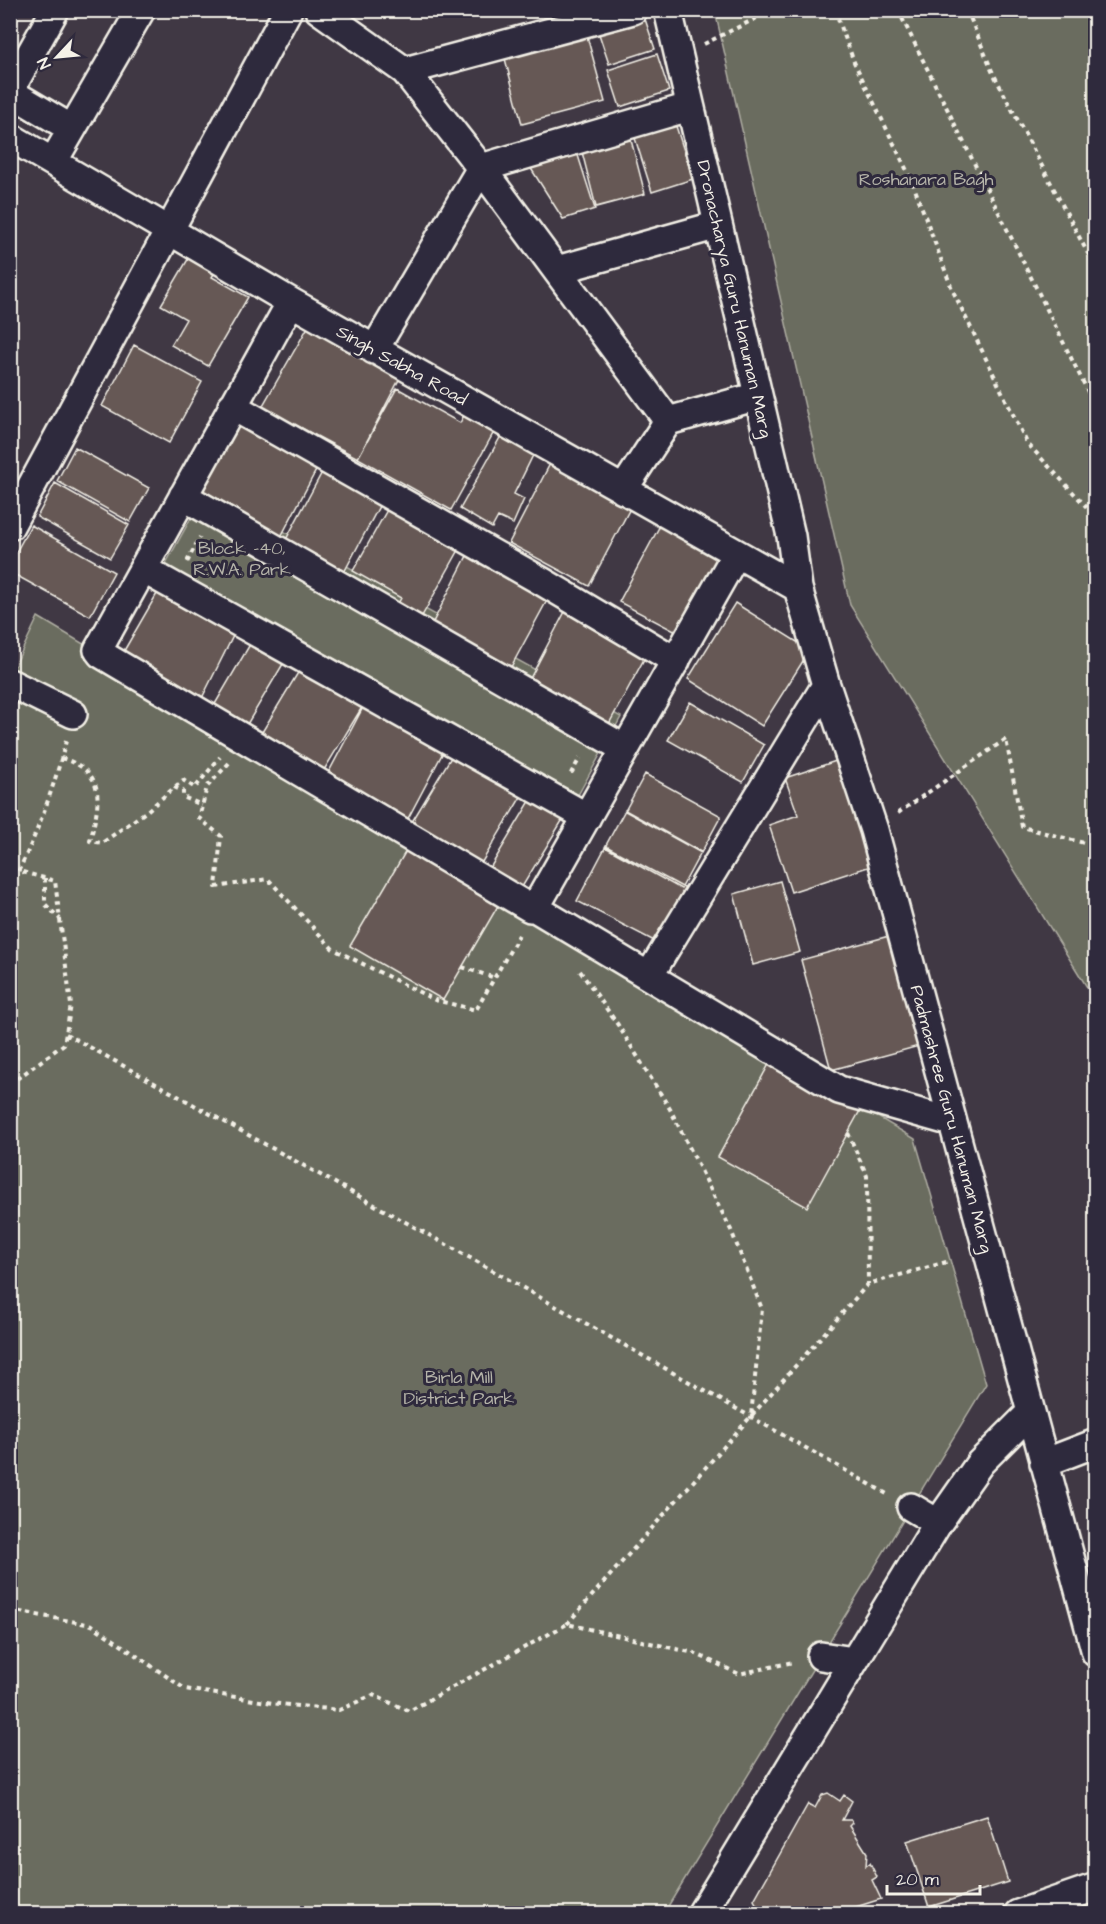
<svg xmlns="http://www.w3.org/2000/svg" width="1106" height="1924" font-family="'Architects Daughter',sans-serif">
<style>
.green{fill:#6a6c5e;stroke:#afaea3;stroke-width:1.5}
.building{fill:#665955;stroke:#f4f1e8;stroke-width:1.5}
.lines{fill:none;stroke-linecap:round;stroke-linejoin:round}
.minor-casing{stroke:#f4f1e8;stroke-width:32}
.path{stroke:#f4f1e8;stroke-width:4;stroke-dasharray:4.5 4.5;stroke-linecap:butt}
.minor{stroke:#2f2a3d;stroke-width:27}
.labels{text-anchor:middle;stroke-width:6;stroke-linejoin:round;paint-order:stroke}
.park-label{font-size:18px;fill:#b6b5aa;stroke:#2f2a3d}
.street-label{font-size:18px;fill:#f4f1e8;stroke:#2f2a3d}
</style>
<rect width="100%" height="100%" fill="#403844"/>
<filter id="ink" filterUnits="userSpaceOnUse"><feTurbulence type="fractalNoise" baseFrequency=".0167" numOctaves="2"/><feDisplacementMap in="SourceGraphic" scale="12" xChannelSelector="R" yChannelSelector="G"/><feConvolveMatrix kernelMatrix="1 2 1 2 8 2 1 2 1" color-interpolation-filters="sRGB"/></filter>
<g filter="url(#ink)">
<!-- green -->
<path class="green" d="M715 11H1095V1000L850 605Z
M207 489 621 717 578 795 164 567Z
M38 617 915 1139 986 1384 664 1913H11L10 676Z"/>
<!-- building -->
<path class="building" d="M643 13 655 49 609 64 597 28Z
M585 29 605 102 522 124 503 51Z
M657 54 669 91 620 107 608 70Z
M675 123 693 179 652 192 634 135Z
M630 136 645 194 596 207 581 148Z
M575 146 595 209 563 219 530 167Z
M194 249 220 264 212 277 248 297 208 366 171 345 186 319 161 305Z
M312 320 403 372 358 458 262 407Z
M134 345 202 382 169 443 102 406Z
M397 388 460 423 465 413 495 430 451 510 358 458Z
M240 418 321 461 276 546 197 500Z
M506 427 538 445 514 494 524 499 513 524 498 517 492 528 460 509Z
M75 447 149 488 130 522 57 481Z
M553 458 634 501 589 586 509 543Z
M327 463 385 495 341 578 282 547Z
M55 483 129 525 110 558 37 517Z
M392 501 464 541 417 625 394 611 401 598 353 571Z
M664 518 723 549 678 633 619 602Z
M31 525 114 572 90 616 10 572V563Z
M470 550 551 593 505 678 429 630Z
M162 585 238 626 199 704 118 661Z
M735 603 810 650 762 726 688 679Z
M569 604 650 648 604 733 524 690Z
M256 634 289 654 240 736 208 716Z
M302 666 364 704 321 775 259 737Z
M368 698 449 741 404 826 323 783Z
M690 702 764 745 743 782 668 740Z
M456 749 525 790 476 872 407 830Z
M839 760 874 865 791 892 769 825 798 815 785 778Z
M645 774 721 816 701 853 625 811Z
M536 791 568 811 519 892 487 873Z
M625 810 701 852 681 889 605 847Z
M410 844 502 899 443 1000 350 946Z
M606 846 688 890 660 944 577 901Z
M780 881 800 952 753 965 734 894Z
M889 936 919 1046 831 1070 801 960Z
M773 1057 862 1107 807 1207 718 1157Z
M828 1793 840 1801 844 1795 852 1801 842 1820H851L853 1823 850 1826 867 1853 866 1866 870 1863 877 1877 872 1880 881 1899 834 1914H762L754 1900 808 1804 815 1808 822 1795Z
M987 1816 1008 1882 929 1907 907 1841Z
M1096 1906V1914H1073Z"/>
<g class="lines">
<defs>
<path id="minor" d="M319 10 405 71 481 168 668 421
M668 10 791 536 798 588 826 685 874 830 1096 1653
M405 71 633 10
M10 90 55 10
M10 92 72 129
M10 137 291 302 798 588
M53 162 141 10
M557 270 718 225
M291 302 98 650 101 654 530 908H535L839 1090 952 1122
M374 350 481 168 689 107 691 108
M232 406 543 582 676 661
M623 490 668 421 758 396
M183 496 625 749
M10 526 288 10
M143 569 587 817
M10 683 73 714
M535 908 736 554
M649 976 826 685
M1044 1463 1096 1443
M911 1507 938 1523
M821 1656 854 1661
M701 1914 938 1523 980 1463 1031 1412
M1018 1914 1096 1887"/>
</defs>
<!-- minor casing -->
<use href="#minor" class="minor-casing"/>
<!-- path -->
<path class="path" d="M835 10 854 62 912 181 952 289 1027 443 1096 517
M898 10 1096 408
M967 10 992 71 1096 269
M704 44 773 10
M190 561 188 560 200 537
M61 758C109 772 99 804 90 841L102 843 147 811 183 780 195 788 220 757
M229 763 207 787 199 818 221 836 216 887 268 879 333 949 435 1000 476 1010 519 935
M570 771 572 772 580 758
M174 787 183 791V797L202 805
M898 813 1006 739 1022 827 1096 846
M45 878V904L60 919
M10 887C35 842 53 790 66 741
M462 967 495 978
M580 971 618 1025 670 1109 731 1230 762 1309 751 1416
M66 1034 474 1260 887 1494
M10 1084 64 1044 71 1005 55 881 19 871
M848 1133 867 1176 868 1284
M10 1610 92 1625 185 1689 279 1704 339 1710 373 1695 409 1711 567 1624 694 1653 739 1674 793 1662
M567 1624 868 1284 950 1261"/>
<!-- minor -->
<use href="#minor" class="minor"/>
</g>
</g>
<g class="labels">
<!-- park labels -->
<g class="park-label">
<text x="926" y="185">Roshanara Bagh</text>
<text x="242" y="554">Block -40,<tspan x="242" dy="21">R.W.A. Park</tspan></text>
<text x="459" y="1383">Birla Mill<tspan x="459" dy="21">District Park</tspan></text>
</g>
<!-- street labels -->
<g class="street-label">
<text transform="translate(735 299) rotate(77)" y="6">Dronacharya Guru Hanuman Marg</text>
<text transform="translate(402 365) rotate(29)" y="6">Singh Sabha Road</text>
<text transform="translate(952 1119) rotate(75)" y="6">Padmashree Guru Hanuman Marg</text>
</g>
</g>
<!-- margin -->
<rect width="1106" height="1924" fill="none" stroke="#2f2a3d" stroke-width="36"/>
<rect x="18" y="18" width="1070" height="1888" fill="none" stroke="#f4f1e8" stroke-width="2" filter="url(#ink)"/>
<!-- north arrow -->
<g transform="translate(57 57) rotate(244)" stroke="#2f2a3d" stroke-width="4.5" paint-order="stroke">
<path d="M0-4.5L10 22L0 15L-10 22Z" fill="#f4f1e8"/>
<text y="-9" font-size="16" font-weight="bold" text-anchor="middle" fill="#f4f1e8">N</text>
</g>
<!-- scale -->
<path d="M887 1885v9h93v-9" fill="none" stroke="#f4f1e8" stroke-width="3"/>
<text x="896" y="1885" font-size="18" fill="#f4f1e8" stroke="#2f2a3d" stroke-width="4.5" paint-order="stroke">20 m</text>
</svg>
